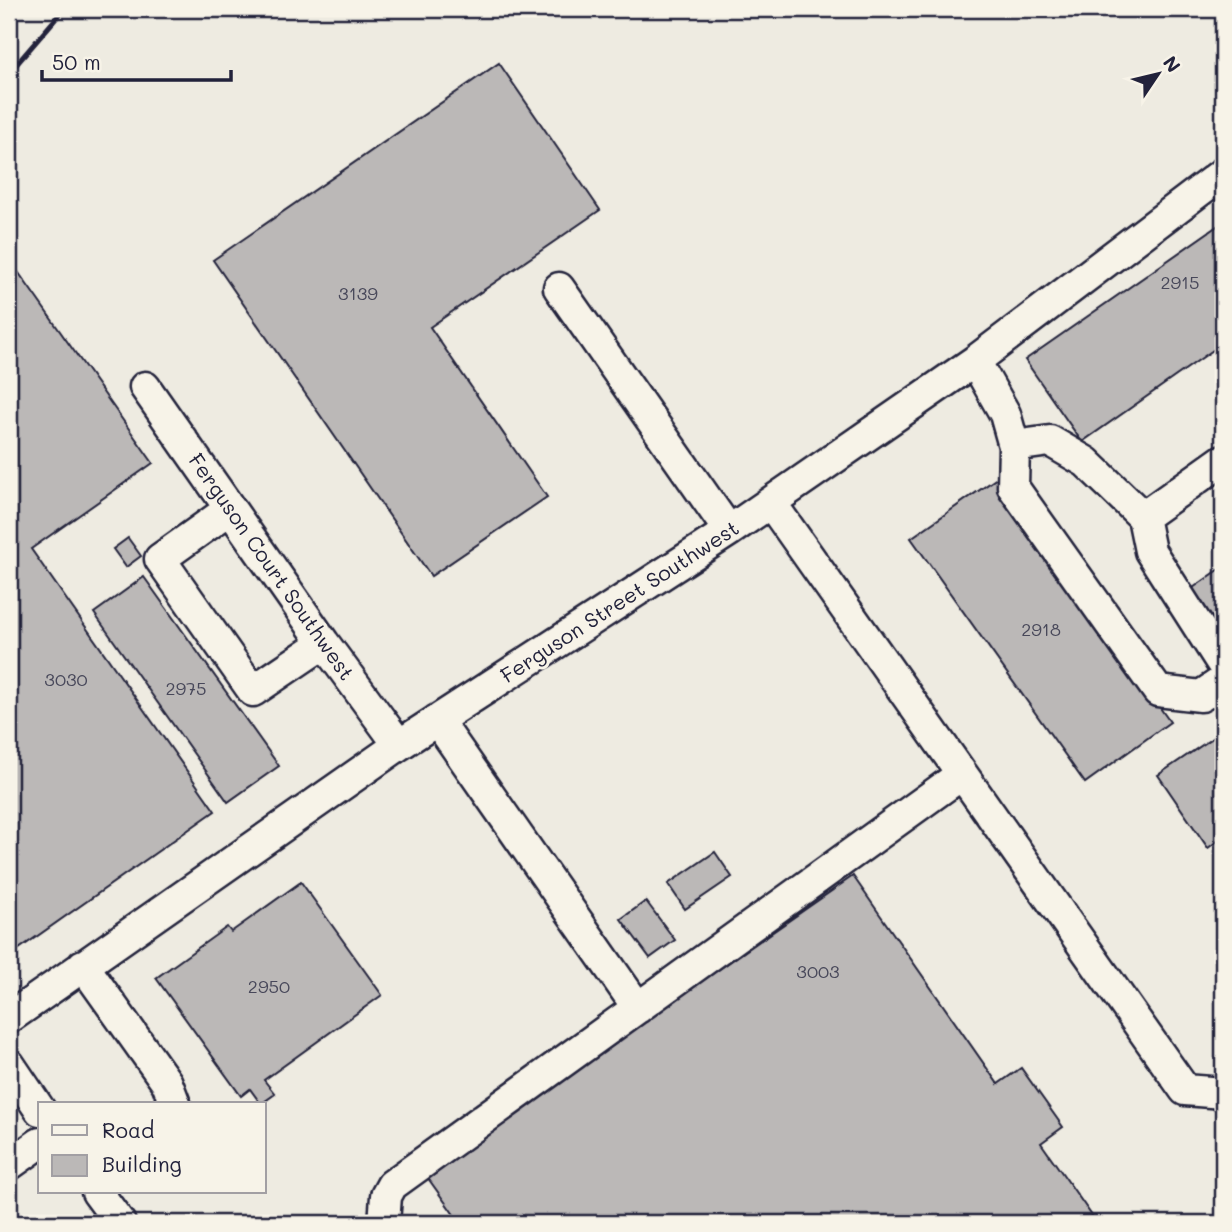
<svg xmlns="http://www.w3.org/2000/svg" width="1232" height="1232" font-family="Mali,sans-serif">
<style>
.building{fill:#bbb8b7;stroke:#22223b;stroke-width:2}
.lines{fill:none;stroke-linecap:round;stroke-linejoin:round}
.minor-casing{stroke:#22223b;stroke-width:35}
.minor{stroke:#f7f3e8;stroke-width:30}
.rail{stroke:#22223b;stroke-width:5}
.labels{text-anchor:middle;stroke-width:6;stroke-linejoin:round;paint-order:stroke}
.number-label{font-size:18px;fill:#48485a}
.street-label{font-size:21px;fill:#22223b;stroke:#f7f3e8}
</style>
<rect width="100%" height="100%" fill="#eeebe1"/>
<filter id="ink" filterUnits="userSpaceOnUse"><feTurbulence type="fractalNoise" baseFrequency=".0143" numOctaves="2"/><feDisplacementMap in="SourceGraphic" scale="14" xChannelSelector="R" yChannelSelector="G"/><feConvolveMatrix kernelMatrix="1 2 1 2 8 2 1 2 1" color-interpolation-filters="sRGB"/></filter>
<g filter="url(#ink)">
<!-- building -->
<path class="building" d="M499 63 600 210 430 327 547 497 431 576 213 260Z
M1223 222V343L1082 442 1025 360Z
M9 259 153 463 31 549 215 811 9 956Z
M997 478 1170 722 1085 783 911 538Z
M128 538 141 556 126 567 113 549Z
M1223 567V640L1190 590Z
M144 577 279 766 228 802 94 613Z
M1223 731V837L1208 848 1158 775Z
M715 852 732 877 685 909 668 884Z
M853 876 998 1084 1021 1068 1063 1127 1041 1143 1097 1223H460L425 1174Z
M301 882 382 995 264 1080 275 1094 261 1104 250 1089 241 1096 156 978 227 927 231 932Z
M646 901 675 940 650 958 621 919Z"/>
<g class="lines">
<defs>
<path id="minor" d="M559 288 729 531
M975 361 1005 414 1014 446 1013 487 1158 691 1201 696 1223 681
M145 387 324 643 399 745
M1014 446 1050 441 1086 462 1143 517
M1223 460 1143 517 1150 551 1223 665
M771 503 1185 1090 1223 1093
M230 509 160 559 253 691 324 643
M437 720 638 1008
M83 965 167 1083 175 1104
M9 1018 399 745 729 531 975 361 1223 173
M9 1064 40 1110
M9 1165 40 1143
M97 1192 120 1223
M384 1223 386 1196 392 1185 962 774"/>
</defs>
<!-- minor casing -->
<use href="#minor" class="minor-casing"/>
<!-- minor -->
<use href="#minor" class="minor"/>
<!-- rail -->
<path class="rail" d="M9 73 64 9"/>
</g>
</g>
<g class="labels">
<!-- number labels -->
<g class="number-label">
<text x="1180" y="289">2915</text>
<text x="358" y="300">3139</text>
<text x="1041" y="636">2918</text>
<text x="66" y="686">3030</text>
<text x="186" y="695">2975</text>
<text x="818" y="978">3003</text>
<text x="269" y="993">2950</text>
</g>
<!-- street labels -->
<g class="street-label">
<text transform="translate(271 567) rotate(55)" y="7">Ferguson Court Southwest</text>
<text transform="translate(620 602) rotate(-33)" y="7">Ferguson Street Southwest</text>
</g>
</g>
<!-- margin -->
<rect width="1232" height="1232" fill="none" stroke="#f7f3e8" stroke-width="35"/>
<rect x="18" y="18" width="1197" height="1197" fill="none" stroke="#22223b" stroke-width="2.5" filter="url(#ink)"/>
<!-- legend -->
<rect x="38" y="1102" width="228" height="91" fill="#f7f3e8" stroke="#a29fa3" stroke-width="2"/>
<rect x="52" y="1125" width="35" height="10" fill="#f7f3e8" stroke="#a29fa3" stroke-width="2"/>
<text x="102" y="1138" font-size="21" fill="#22223b">Road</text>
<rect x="52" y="1155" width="35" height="21" fill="#bbb8b7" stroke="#a29fa3" stroke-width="2"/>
<text x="102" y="1172" font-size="21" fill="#22223b">Building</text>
<!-- north arrow -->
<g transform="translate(1158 74) rotate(55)" stroke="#f7f3e8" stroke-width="5" paint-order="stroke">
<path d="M0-5L12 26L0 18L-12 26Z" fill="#22223b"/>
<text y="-10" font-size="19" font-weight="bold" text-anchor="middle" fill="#22223b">N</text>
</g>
<!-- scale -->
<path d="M42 70v10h189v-10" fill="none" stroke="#22223b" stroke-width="3.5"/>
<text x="52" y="70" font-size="21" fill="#22223b" stroke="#f7f3e8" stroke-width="5" paint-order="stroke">50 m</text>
</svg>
